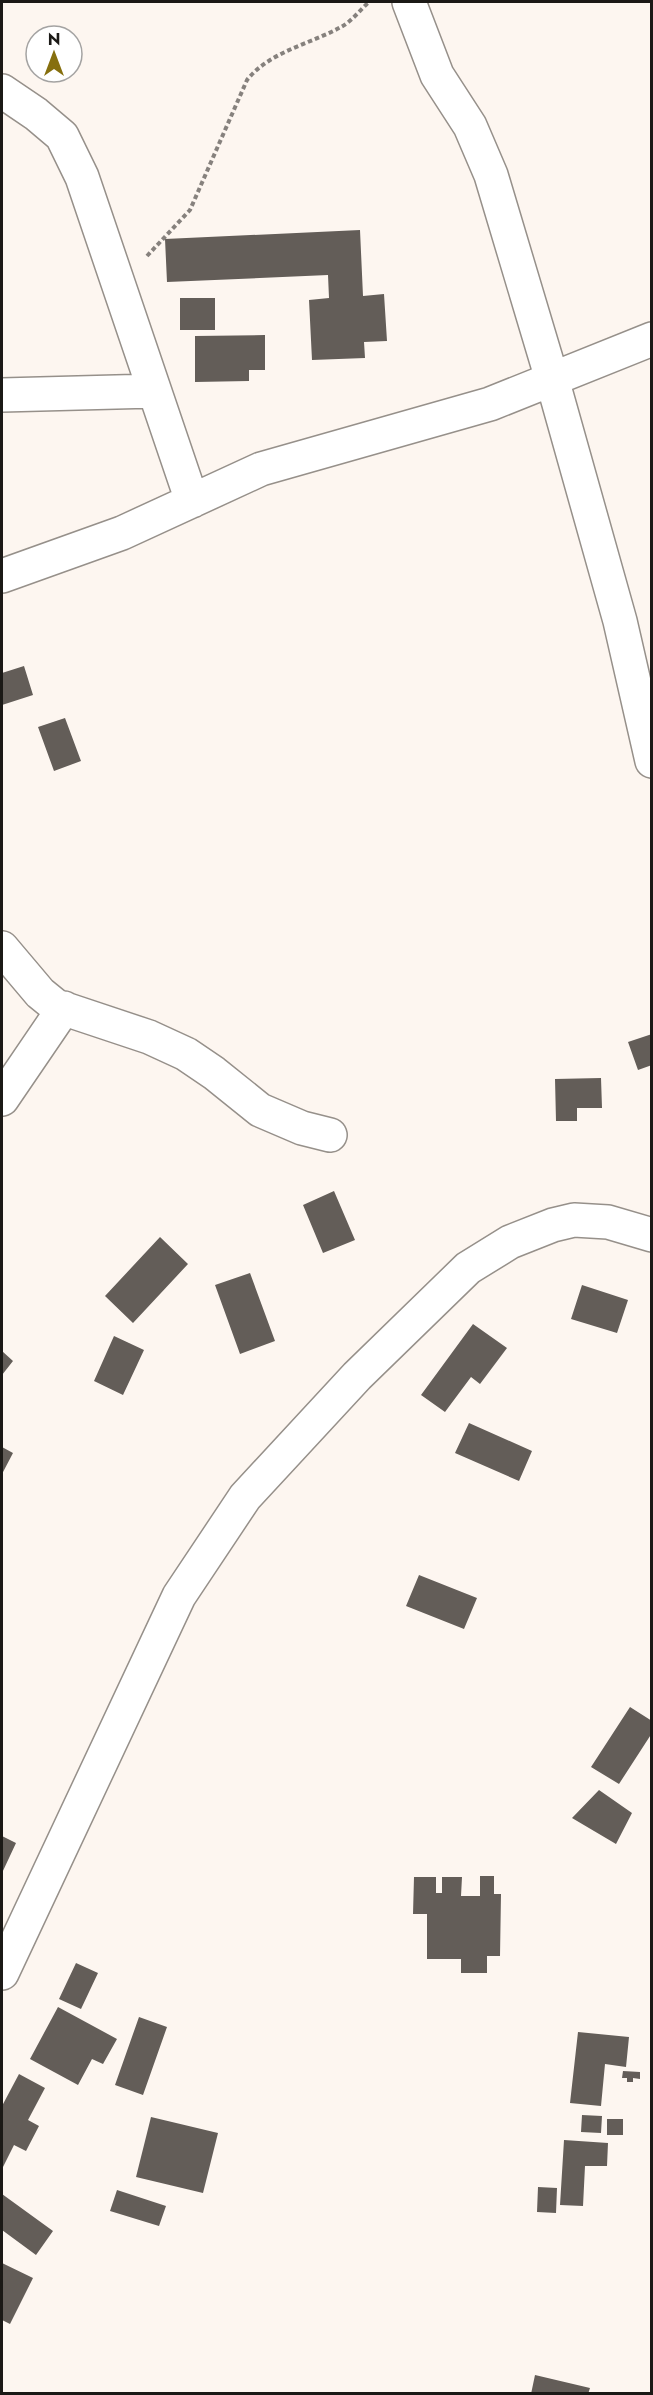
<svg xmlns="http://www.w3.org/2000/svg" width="653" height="2395" font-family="Jost,sans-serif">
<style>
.building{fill:#635d58}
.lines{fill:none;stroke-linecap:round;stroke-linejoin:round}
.minor-casing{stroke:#96908a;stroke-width:36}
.path{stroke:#86817d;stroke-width:4;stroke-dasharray:4.5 3;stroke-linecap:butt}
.minor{stroke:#fff;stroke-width:33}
</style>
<rect width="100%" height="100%" fill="#fdf6f0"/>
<!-- building -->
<path class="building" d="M360 230 363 296 384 294 387 341 364 342 365 358 312 360 309 300 329 298 328 275 167 282 165 239Z
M180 298H215V330H180Z
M265 335V370H249V381L195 382V336Z
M24 666 33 695 2 705V673Z
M65 718 81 761 54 771 38 727Z
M652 1034V1065L638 1070 628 1042Z
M601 1078 602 1108H577V1121H556L555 1079Z
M334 1191 355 1240 323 1253 303 1205Z
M160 1237 188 1264 133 1323 105 1296Z
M250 1273 275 1341 240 1354 215 1285Z
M582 1285 628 1300 617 1333 571 1319Z
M473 1324 507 1348 480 1384 471 1377 445 1412 421 1395Z
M114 1336 144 1350 123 1395 94 1381Z
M2 1351 13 1361 2 1375Z
M469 1423 532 1451 519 1481 455 1453Z
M2 1447 13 1453 2 1474Z
M419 1575 477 1598 464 1629 406 1606Z
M630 1707 652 1721V1733L619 1784 591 1767Z
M599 1790 632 1813 616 1844 572 1818Z
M2 1836 16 1843 2 1873Z
M480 1876H494V1894H501L500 1956H487V1973H461V1959H427V1914H413L414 1877H436V1893H442V1877H462L461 1896H480Z
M76 1963 98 1973 81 2009 59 1999Z
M58 2007 117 2039 103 2064 92 2059 78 2085 30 2059Z
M139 2017 167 2027 143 2095 115 2085Z
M578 2032 629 2037 626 2067 605 2064 601 2106 570 2103Z
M623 2071 640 2072V2079L633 2078V2082H627V2078H622Z
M19 2074 45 2088 28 2120 39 2126 26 2151 14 2145 2 2169V2106Z
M582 2115 602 2116 601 2133 581 2132Z
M151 2117 218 2133 203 2193 136 2177Z
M607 2119H623V2135H607Z
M564 2140 608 2143 607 2166H585L583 2206 560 2205Z
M538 2187 557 2188 556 2213 537 2212Z
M117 2190 166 2206 159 2226 110 2211Z
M2 2194 53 2231 36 2255 2 2230Z
M2 2263 33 2278 10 2324 2 2320Z
M535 2375 590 2388 588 2394H531Z"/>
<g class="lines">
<defs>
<path id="minor" d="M409 2 437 75 470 126 491 175 552 379 620 621 652 761
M2 91 36 114 62 136 82 177 192 501
M2 395 154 391
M2 576 122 533 261 469 490 404 652 339
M2 948 40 993 56 1006 149 1037 186 1054 214 1073 260 1110 302 1128 330 1135
M2 1099 64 1008
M2 1973 179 1596 245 1497 357 1376 468 1268 510 1242 553 1225 574 1220 608 1222 652 1235"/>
</defs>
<!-- minor casing -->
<use href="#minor" class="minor-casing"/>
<!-- path -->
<path class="path" d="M147 256 190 210 247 80C269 52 310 44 341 27 351 22 360 10 369 2"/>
<!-- minor -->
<use href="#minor" class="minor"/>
</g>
<!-- border -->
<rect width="653" height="2395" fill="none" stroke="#1b1916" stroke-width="6"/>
<!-- north arrow -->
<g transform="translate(54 54)"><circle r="28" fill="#ffffff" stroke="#a4a3a2" stroke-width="1.5"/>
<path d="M0-4.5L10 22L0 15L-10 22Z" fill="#866f0e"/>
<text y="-9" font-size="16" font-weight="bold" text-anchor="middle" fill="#1b1916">N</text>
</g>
</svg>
